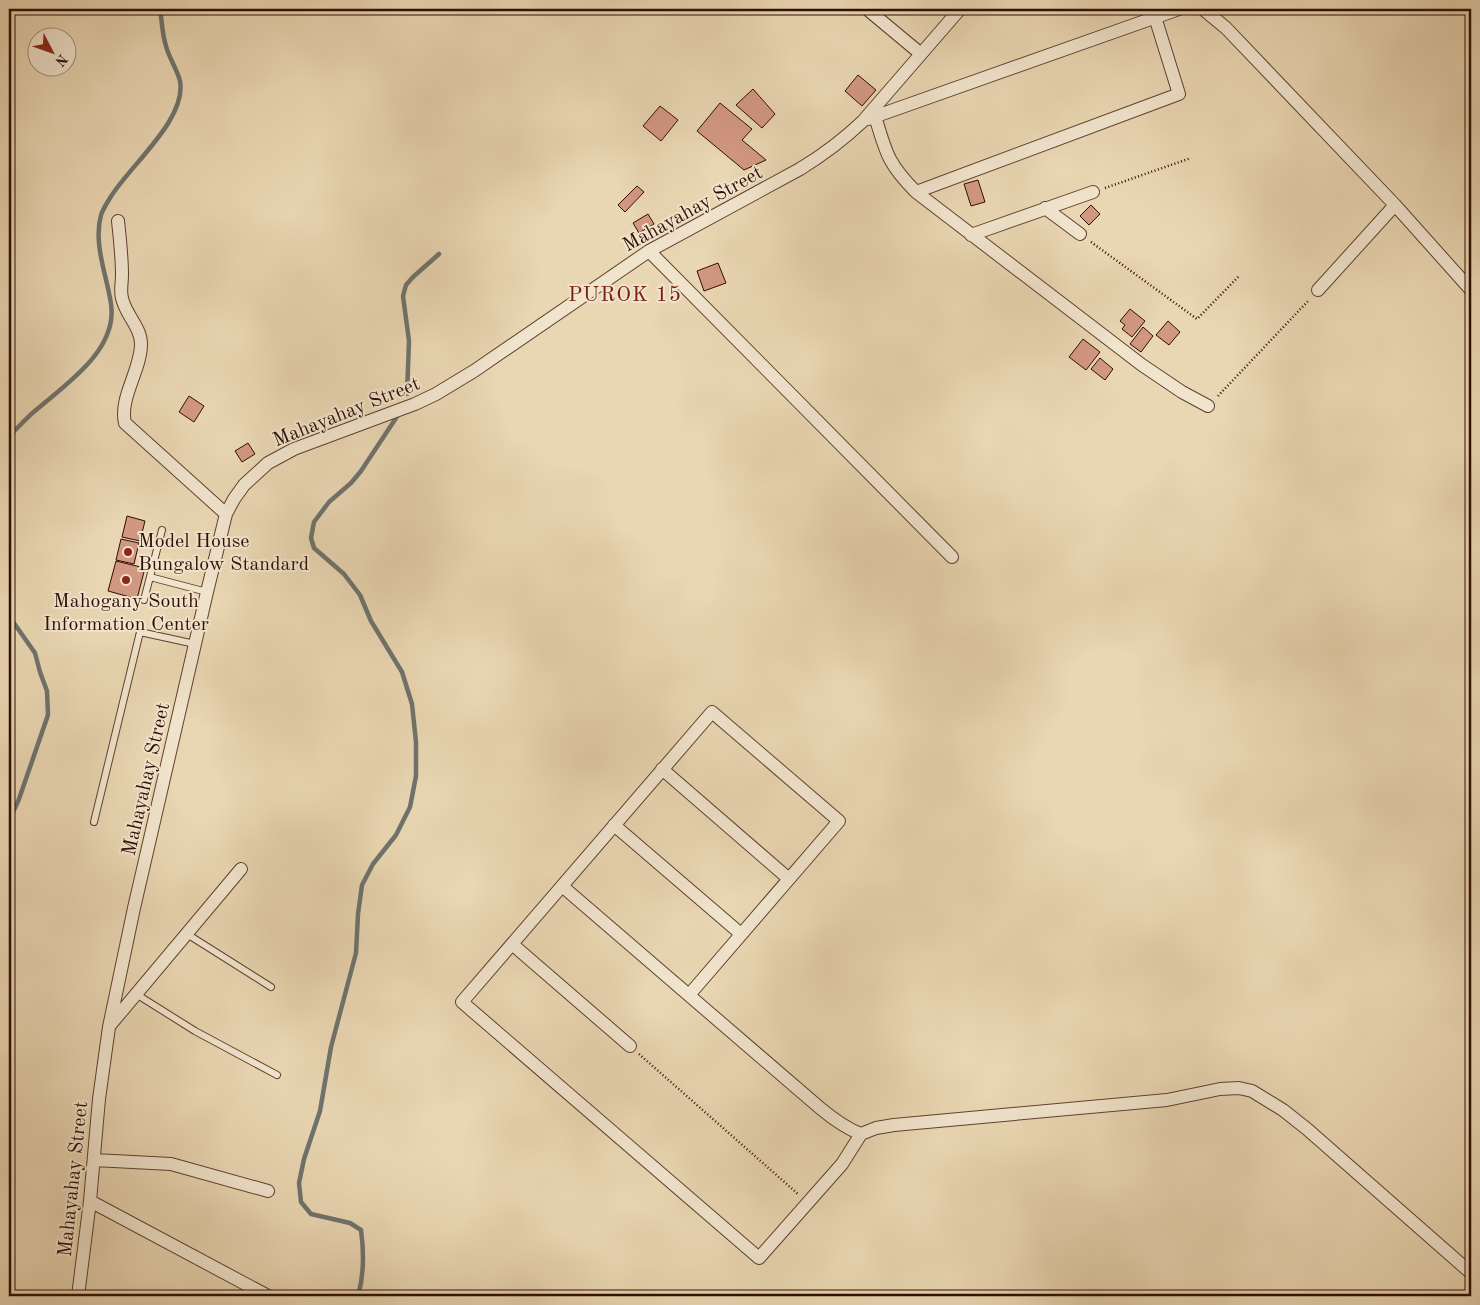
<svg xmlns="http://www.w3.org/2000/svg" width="1480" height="1305" font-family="'Old Standard TT',serif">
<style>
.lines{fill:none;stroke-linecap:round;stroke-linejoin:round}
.stream{stroke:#6f736d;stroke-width:4.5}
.building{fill:#d29781;stroke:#2f0e03}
.lane-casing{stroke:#5e402f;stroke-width:8}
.street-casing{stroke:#5e402f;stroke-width:14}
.path{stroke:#2f0e03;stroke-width:2.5;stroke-dasharray:1 2.5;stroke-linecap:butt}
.lane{stroke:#f1e4cd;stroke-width:6}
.street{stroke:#f1e4cd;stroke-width:12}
.poi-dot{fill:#8f2418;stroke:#f1e4cd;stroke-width:2}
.labels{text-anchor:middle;stroke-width:4;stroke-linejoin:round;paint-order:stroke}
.street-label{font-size:20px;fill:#2f0e03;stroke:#f1e4cd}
.poi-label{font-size:20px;fill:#2f0e03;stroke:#f1e4cd;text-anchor:start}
.neighbourhood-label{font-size:21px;letter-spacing:1px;fill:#7a1f14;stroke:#f1e4cd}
</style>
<rect width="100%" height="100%" fill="#e9d6b2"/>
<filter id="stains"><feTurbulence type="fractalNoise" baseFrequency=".004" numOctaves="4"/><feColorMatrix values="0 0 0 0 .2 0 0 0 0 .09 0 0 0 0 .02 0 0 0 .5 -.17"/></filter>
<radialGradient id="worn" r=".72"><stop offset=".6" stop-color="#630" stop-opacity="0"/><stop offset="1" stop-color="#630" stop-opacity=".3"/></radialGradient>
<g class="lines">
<!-- stream -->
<path class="stream" d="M407 394 409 341 403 296 406 285 413 277 439 254
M9 436C18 428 26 418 36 410 66 384 118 350 111 304 107 276 93 244 101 215 103 209 107 203 110 198 129 166 187 120 180 81 177 69 169 58 166 46 162 34 162 21 160 9
M9 616 35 653 40 672 47 691 48 715 19 799 9 821
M358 1296C364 1275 364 1252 361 1230L350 1223 311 1214 301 1202 299 1183 304 1159 320 1111 331 1047 356 953 358 914 362 885 373 864 396 835 410 807 416 776V742L412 704 402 672 371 621 360 595 344 574 314 548 311 538 314 522 329 502 351 483 361 471 398 415"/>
</g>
<!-- building -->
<path class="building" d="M858 75 876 90 862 106 845 91Z
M753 89 775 114 762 128 736 105Z
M720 103 752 129 742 140 766 160 744 170 697 131Z
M660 106 678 120 661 141 643 126Z
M978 180 985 202 971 206 964 184Z
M637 186 644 192 625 212 618 205Z
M1091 205 1100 214 1089 225 1080 216Z
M648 214 654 224 639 233 633 223Z
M718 263 726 283 704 291 697 271Z
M1130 309 1145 321 1132 337 1122 329 1125 325 1120 321Z
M1168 321 1180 332 1169 345 1156 335Z
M1143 327 1153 336 1141 352 1130 344Z
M1083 339 1100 352 1086 370 1069 357Z
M1100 358 1113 369 1105 380 1091 369Z
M189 396 204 406 194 422 179 412Z
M248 443 255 454 242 462 235 451Z
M127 516 145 521 140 541 122 537Z
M121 539 139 543 134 564 116 560Z
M116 561 145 568 137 599 108 591Z"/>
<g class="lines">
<defs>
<path id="lane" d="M150 577 207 592
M144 600 162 530
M94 822 140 632 195 644
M187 934 271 987
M136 994 195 1031 277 1075"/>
<path id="street" d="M867 9 921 54
M1203 9 1226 28 1395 205 1471 290
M875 116C886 153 888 164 916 192L1142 365 1182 392 1208 406
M868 119 1179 9
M916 192 1179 94 1155 17
M1045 208 1080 234
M118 221C120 239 122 257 122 275 122 283 120 291 122 298 125 314 141 327 141 344 141 370 119 398 125 423L226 514
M971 235 1093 192
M649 251 952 557
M1318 290 1395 205
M662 769 789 879
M614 825 741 934
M562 886 820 1108C832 1118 845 1128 861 1134L876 1128 894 1125 1167 1100 1220 1089 1239 1088 1252 1091 1283 1110 1307 1129 1471 1273
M512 944 630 1046
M689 995 839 821 712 712 462 1002 759 1258 842 1164 861 1134
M111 1024 241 869
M94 1160 171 1164 268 1191
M90 1201 268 1296
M78 1296 90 1201 99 1099 109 1027 134 908 207 592 226 514 234 499 244 485 268 463 294 449 415 404 436 394 474 371 649 251 800 169C823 155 843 140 863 121L960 9"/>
</defs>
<!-- lane casing -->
<use href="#lane" class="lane-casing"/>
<!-- street casing -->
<use href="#street" class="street-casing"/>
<!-- path -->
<path class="path" d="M1105 188 1191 158
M1091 242 1197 319 1239 276
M1218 396 1309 300
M639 1054 798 1194"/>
<!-- lane -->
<use href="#lane" class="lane"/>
<!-- street -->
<use href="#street" class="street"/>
</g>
<!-- markers -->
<g class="poi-dot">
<circle cx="128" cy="552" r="5"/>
<circle cx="126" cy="580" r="5"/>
</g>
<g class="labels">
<!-- street labels -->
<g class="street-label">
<text transform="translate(692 208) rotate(-29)" y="7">Mahayahay Street</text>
<text transform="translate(346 411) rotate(-22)" y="7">Mahayahay Street</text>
<text transform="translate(145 779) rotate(-77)" y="7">Mahayahay Street</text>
<text transform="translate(72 1179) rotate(-84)" y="7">Mahayahay Street</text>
</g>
<!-- poi labels -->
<g class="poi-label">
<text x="138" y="547">Model House<tspan x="138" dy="23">Bungalow Standard</tspan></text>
<text x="126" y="607" text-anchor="middle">Mahogany South<tspan x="126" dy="23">Information Center</tspan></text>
</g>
<!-- neighbourhood labels -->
<g class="neighbourhood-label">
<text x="625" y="301">PUROK 15</text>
</g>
</g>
<!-- margin -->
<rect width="1480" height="1305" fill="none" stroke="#e9d6b2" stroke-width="30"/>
<rect x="10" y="10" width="1460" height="1285" fill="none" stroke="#2f0e03" stroke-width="2.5"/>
<rect x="15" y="15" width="1450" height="1275" fill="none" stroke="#2f0e03"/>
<!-- north arrow -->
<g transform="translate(52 52) rotate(131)"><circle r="24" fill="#f1e4cd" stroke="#a38e7c"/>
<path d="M0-4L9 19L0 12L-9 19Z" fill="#8f2418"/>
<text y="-8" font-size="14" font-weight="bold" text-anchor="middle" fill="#2f0e03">N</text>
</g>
<rect width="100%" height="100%" filter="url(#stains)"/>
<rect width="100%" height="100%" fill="url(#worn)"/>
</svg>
